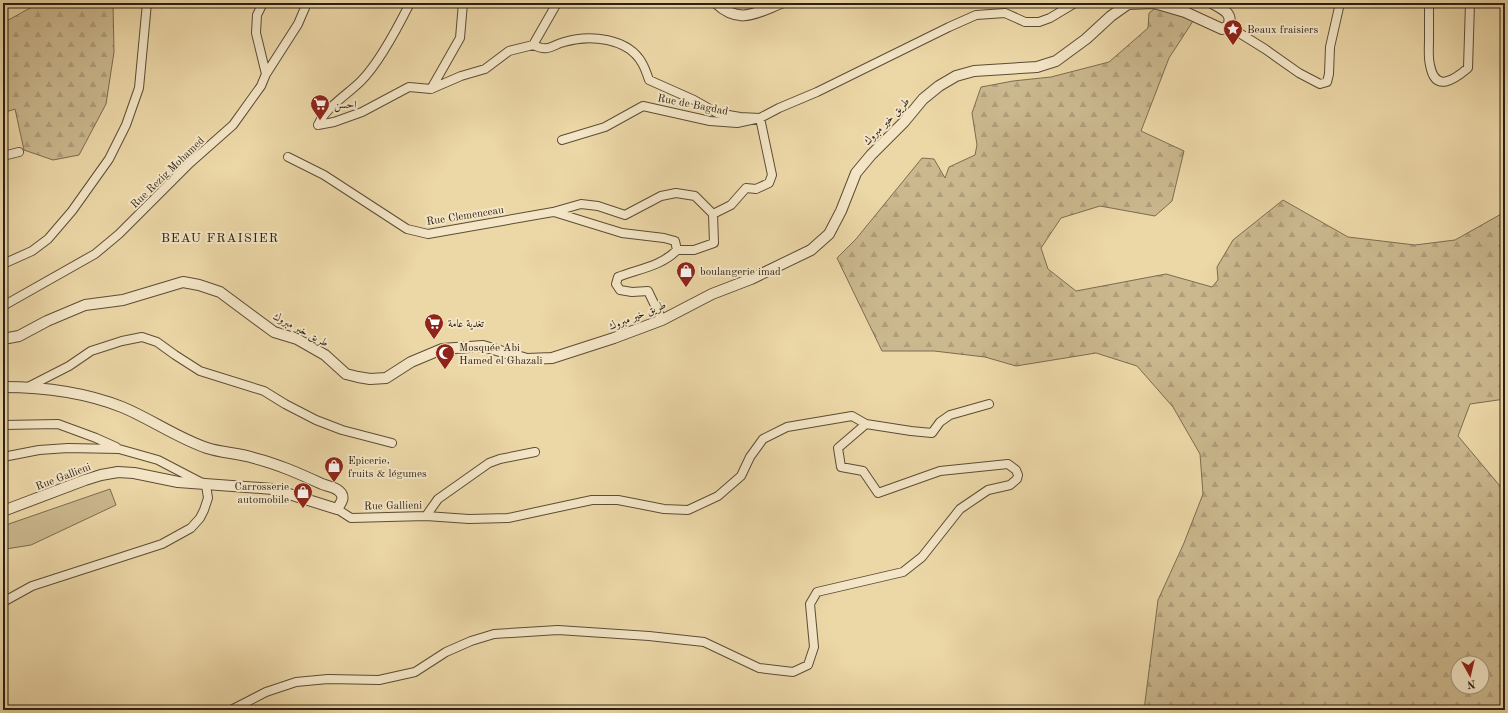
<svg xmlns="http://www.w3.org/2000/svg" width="1508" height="713" font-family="'Old Standard TT',Amiri,serif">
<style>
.grass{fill:#cbb88e;stroke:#7b6c50}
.forest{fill:url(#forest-firs);stroke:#7b6c50;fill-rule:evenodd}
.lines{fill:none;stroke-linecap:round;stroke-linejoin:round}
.minor-casing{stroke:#5b4d36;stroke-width:10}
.tertiary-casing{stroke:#5b4d36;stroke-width:12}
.minor{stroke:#f3e5c6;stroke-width:8}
.tertiary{stroke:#f3e5c6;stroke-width:10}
.labels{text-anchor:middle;stroke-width:4;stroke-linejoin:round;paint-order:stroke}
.poi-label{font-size:11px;fill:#2b1f11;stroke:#f3e5c6;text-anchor:start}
.street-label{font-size:11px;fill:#2b1f11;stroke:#f3e5c6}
.quarter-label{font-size:13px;letter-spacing:1px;fill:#2b1f11;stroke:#f3e5c6}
</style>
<defs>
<pattern id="forest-firs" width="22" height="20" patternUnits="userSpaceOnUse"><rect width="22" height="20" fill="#cbb88e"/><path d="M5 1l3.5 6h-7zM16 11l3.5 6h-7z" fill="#ae9e79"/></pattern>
</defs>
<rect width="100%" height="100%" fill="#ecd7a7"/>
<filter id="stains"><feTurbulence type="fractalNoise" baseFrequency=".005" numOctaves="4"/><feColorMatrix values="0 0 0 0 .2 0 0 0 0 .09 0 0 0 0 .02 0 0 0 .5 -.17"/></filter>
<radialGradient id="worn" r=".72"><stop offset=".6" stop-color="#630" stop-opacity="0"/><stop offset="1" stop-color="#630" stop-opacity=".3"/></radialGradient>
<!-- grass -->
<path class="grass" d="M110 489 116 505 31 545 6 549 3 539V526Z"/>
<!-- forest -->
<path class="forest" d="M39 3H113L114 52 106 104 79 155 53 160 24 150 15 109 3 113V23Z
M1158 6 1193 21 1169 58 1141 131 1184 151 1172 201 1155 216 1100 206 1061 218 1041 248 1048 269 1076 291 1166 274 1212 287 1218 280 1217 267 1233 240 1283 200 1348 237 1415 245 1455 240 1503 213 1505 211V399L1470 404 1458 436 1505 492V710H1144L1158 600 1184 543 1203 494 1200 454 1173 407 1137 366 1096 353 1016 366 985 357 934 351H882L837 258 856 239 922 158 934 159 945 178 949 167 975 155 977 145 972 113 981 87 1013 81 1051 77 1109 62 1148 28 1149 13ZM1458 663H1482V687H1458Z"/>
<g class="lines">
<defs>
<path id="minor" d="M1429 3C1429 15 1429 28 1429 40 1429 48 1428 57 1430 65 1435 93 1454 80 1468 68L1470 3
M1228 26 1265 49 1299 73 1320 84 1327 82 1329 74 1330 47 1340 3
M533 45C549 52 550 46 564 42 590 34 628 38 642 63 645 68 647 74 649 80L694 100 717 113 740 117 760 118 779 108 817 92 949 27 976 15 1005 13 1025 22H1039L1050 18 1075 3
M266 74 298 24 307 3
M431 89 460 38 463 3
M318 125 334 122 362 112 409 87 431 89 461 76 485 69 509 51 533 45 557 3
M318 125C326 107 347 95 361 81 380 62 398 27 410 3
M3 156 19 152
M288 157 324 175 407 229 428 234 553 212 581 204 598 206 625 215 661 196 676 193 695 196 713 214 731 205 746 188 756 189 769 183 772 175 760 118 737 123 710 121 643 106 605 127 562 140
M554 212 622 233 664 238 675 241 677 250C662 266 638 269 618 277L616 284 620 290 632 292 648 291 662 320
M677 250H694L714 243 713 214
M3 264 32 251 48 239 72 211 109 159 126 125 139 88 147 3
M3 306 95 254 119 234 190 163 233 125 261 86 266 74 256 33 257 15 263 3
M28 387 69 366 91 351 122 341 142 337 157 342 175 355 200 371 264 391 285 404 316 420 342 430 392 443
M3 425 58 424 96 438 116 447
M3 457 39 450 68 448 119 449 158 460 206 485 208 498 204 510 200 518 191 528 162 544 32 586 3 602
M337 509 351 518 426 516 469 519 508 518 592 500H618L664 509 688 510 718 496 741 476 750 457 763 439 787 427 852 416 866 424 911 431 932 433 940 422 950 415 989 404
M426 516 438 499 489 463 500 459 535 452
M231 710 266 692 296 682 328 679 379 680 415 672 446 652 471 641 494 634 558 630 649 636 704 642 759 668 793 672 808 665 814 647 810 604 817 592 903 572 922 557 960 509 988 490 1010 485 1017 479 1018 475 1016 470 1008 464 940 471 878 493 863 471 841 467 838 448 866 424"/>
<path id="tertiary" d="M716 3C739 25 756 13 781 3
M3 339 19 336 47 321 85 305 123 300 183 282 199 285 220 292 274 332 297 339 325 355 346 374 358 377 370 379 386 378 411 362 442 349 483 346 527 359 552 358 614 338 662 320 712 294 751 279 811 250 829 234 841 211 856 173 871 155 904 122 923 99 939 86 956 76 974 71 1037 67 1056 61 1086 39 1111 16 1128 4 1154 3 1185 12 1222 29 1228 26C1234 13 1222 9 1212 3
M3 387C43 387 84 392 122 407 151 419 177 438 207 448 222 453 239 453 254 458 278 464 300 474 322 484 327 486 335 487 339 491 346 497 341 503 337 509L273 489 178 482 134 473 118 472 101 475 85 480 3 511"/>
</defs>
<!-- minor casing -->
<use href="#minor" class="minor-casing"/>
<!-- tertiary casing -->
<use href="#tertiary" class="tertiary-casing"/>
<!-- minor -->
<use href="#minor" class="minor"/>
<!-- tertiary -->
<use href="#tertiary" class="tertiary"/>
</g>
<!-- icons -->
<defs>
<symbol id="sight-pin" viewBox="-11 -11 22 30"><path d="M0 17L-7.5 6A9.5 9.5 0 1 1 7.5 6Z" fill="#8f2418" stroke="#f3e5c6"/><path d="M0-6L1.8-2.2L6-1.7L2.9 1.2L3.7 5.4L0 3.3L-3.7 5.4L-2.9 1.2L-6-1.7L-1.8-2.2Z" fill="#fff"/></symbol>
<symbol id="supermarket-pin" viewBox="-11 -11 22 30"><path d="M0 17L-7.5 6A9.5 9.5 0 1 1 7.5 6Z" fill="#8f2418" stroke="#f3e5c6"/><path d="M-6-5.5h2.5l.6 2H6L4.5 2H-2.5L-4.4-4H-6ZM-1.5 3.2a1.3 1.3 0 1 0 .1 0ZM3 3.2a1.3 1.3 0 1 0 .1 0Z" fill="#fff"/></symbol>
<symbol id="shop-pin" viewBox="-11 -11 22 30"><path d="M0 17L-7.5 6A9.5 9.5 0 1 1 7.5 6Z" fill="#8f2418" stroke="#f3e5c6"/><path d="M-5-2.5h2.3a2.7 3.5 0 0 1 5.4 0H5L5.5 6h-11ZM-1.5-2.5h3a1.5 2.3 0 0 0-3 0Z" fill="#fff"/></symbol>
<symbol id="mosque-pin" viewBox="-11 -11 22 30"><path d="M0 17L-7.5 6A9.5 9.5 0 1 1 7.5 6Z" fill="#8f2418" stroke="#f3e5c6"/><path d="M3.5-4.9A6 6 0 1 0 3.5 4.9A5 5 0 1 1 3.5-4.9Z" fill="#fff"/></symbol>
</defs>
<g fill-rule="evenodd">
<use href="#sight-pin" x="1222" y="18" width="22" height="30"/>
<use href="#supermarket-pin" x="309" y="93" width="22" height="30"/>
<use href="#shop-pin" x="675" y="260" width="22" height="30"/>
<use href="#supermarket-pin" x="423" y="312" width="22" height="30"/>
<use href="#mosque-pin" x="434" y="342" width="22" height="30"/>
<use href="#shop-pin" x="323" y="455" width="22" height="30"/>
<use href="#shop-pin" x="292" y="481" width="22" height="30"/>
</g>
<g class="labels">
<!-- poi labels -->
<g class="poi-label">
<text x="1247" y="33">Beaux fraisiers</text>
<text x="334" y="108">احسن</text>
<text x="700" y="275">boulangerie imad</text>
<text x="448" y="327">تغدية عامة</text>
<text x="459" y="351">Mosquée Abi<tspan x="459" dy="13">Hamed el Ghazali</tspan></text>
<text x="348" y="464">Epicerie,<tspan x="348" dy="13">fruits &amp; légumes</tspan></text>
<text x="289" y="490" text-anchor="end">Carrosserie<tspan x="289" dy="13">automobile</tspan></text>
</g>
<!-- street labels -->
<g class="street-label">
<text transform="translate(693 104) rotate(11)" y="4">Rue de Bagdad</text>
<text transform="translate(886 121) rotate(-46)" y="4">طريق خير مبروك</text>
<text transform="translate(167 172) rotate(-44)" y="4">Rue Rezig Mohamed</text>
<text transform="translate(465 215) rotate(-9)" y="4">Rue Clemenceau</text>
<text transform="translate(637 315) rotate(-22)" y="4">طريق خير مبروك</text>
<text transform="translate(301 329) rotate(28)" y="4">طريق خير مبروك</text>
<text transform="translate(63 476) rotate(-21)" y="4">Rue Gallieni</text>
<text transform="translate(393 505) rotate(-1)" y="4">Rue Gallieni</text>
</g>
<!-- quarter labels -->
<g class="quarter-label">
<text x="220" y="242">BEAU FRAISIER</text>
</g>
</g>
<!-- margin -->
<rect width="1508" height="713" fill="none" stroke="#ecd7a7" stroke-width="16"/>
<rect x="4" y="4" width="1500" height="705" fill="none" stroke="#2b1f11" stroke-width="2"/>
<rect x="8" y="8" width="1492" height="697" fill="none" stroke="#2b1f11"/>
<!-- north arrow -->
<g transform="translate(1470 675) rotate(172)"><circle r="19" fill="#f3e5c6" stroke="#a3967e"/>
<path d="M0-3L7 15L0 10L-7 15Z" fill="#8f2418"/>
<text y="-6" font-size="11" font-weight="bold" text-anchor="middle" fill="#2b1f11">N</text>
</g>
<rect width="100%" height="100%" filter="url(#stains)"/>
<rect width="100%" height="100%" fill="url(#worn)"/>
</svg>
